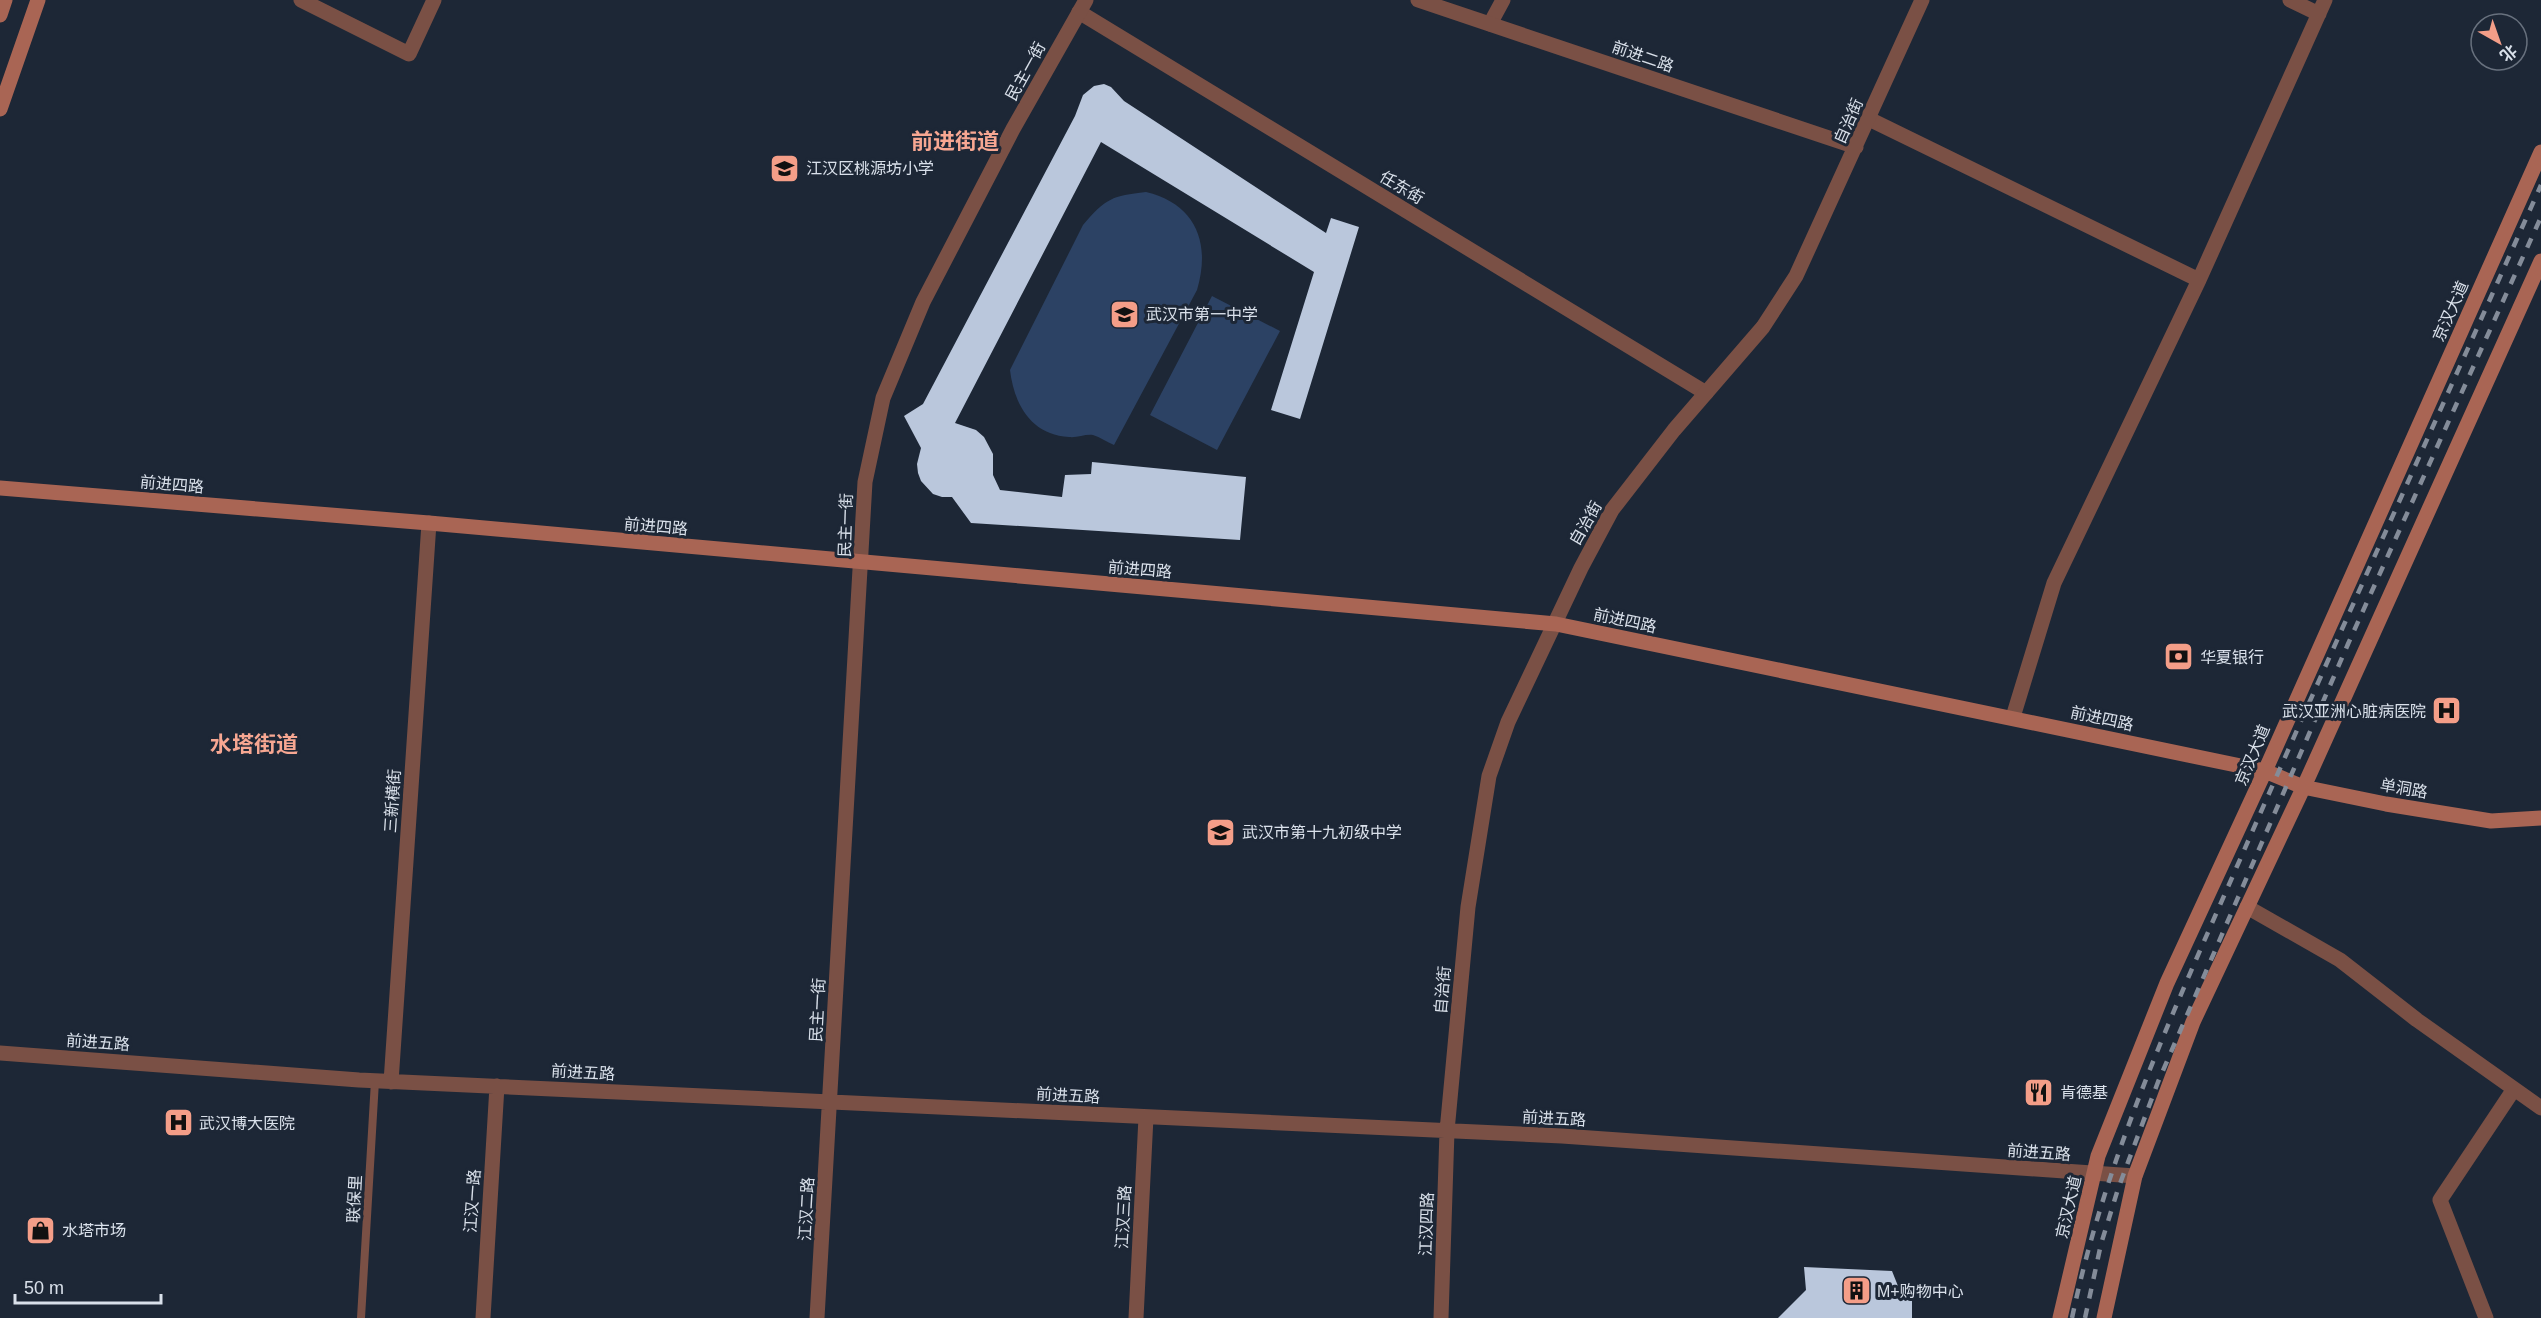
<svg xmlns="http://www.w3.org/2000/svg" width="2541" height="1318" font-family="Arial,'Noto Sans SC',sans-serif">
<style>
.green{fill:#2c4264}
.building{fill:#bac7dc}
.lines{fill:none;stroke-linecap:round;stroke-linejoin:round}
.service{stroke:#7a5045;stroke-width:8}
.minor{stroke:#7a5045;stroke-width:15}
.tertiary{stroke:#7a5045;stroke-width:15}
.secondary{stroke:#a96554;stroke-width:15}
.rail{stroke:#848c99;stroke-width:4.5;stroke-dasharray:10 10;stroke-linecap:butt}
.labels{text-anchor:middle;stroke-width:6;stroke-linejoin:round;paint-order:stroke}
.street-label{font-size:16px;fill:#d9e0ea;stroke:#1d2736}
.poi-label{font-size:16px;fill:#d9e0ea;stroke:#1d2736;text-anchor:start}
.district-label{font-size:22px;font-weight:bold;fill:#f7a792;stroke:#1d2736}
</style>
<rect width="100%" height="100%" fill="#1d2736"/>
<!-- green -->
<path class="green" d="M1146 192C1196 204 1211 243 1197 290L1114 445C1107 442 1100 437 1093 435 1085 434 1077 438 1069 437 1031 435 1014 404 1010 370L1083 225C1106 198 1112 196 1146 192Z
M1212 296 1280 331 1217 450 1150 415Z"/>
<!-- building -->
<path class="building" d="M1104 84 1111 87 1124 101 1326 233 1331 218 1359 227 1300 419 1271 410 1314 272 1101 142 955 423 976 430 984 437 993 454V475L1000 490 1062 497 1065 475 1091 474 1092 462 1246 477 1240 540 971 523 952 497H942L933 494 921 481 918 473 917 464 921 448 904 416 923 404 1075 116 1083 95 1094 86Z
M1804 1267 1892 1271 1898 1286 1912 1296V1318H1778L1806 1290Z"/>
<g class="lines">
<!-- service -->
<path class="service" d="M361 1318 375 1081"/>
<!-- minor -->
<path class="minor" d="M301 0 409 54 434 0
M2290 0 2319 14
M1079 12 1706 393
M1490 24 1503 0
M1869 119 2199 280
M2013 717 2054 583 2199 280 2325 0
M2247 907 2340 960 2417 1020 2541 1108
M2486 1318 2440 1200 2514 1089"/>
<!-- tertiary -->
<path class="tertiary" d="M1418 0 1856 147
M0 1053 359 1080 1562 1136 2135 1176
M391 1082 429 523
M483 1318 497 1086
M817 1318 865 482 883 398 923 302 1013 129 1086 0
M1136 1318 1146 1117
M1441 1318 1447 1131 1468 907 1489 776 1508 722 1581 568 1612 510 1674 430 1763 327 1796 276 1922 0"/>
<!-- secondary -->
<path class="secondary" d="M0 15 5 0
M0 109 38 0
M0 488 429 523 1556 624 2265 771 2303 787 2386 804 2491 821 2541 818
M2060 1318 2098 1156 2167 983 2265 771 2541 152
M2104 1318 2135 1176 2193 1022 2306 782 2541 261"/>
<!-- rail -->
<path class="rail" d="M2072 1318C2107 1150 2181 995 2249 839 2345 620 2444 403 2541 185
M2085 1318 2101 1244 2118 1189 2158 1082 2348 644 2541 217"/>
</g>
<!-- icons -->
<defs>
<symbol id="school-square" viewBox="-11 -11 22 22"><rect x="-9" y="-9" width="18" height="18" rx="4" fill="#f49e88" stroke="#1d2736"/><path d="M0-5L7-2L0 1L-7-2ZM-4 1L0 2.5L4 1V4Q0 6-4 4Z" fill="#111"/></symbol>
<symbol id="bank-square" viewBox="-11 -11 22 22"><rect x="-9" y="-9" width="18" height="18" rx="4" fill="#f49e88" stroke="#1d2736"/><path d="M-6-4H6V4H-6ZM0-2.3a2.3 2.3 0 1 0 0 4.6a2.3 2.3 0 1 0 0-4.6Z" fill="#111"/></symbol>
<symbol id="hospital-square" viewBox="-11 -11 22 22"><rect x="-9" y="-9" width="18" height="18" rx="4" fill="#f49e88" stroke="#1d2736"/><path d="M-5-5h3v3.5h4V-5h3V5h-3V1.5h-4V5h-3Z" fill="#111"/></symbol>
<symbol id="restaurant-square" viewBox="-11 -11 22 22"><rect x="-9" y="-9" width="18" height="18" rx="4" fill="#f49e88" stroke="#1d2736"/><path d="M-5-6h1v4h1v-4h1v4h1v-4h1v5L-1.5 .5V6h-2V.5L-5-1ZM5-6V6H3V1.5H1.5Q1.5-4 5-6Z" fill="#111"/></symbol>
<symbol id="shop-square" viewBox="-11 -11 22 22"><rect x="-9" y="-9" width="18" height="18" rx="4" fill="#f49e88" stroke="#1d2736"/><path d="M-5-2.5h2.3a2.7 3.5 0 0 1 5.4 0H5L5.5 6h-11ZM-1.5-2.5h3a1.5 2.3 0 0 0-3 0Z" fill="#111"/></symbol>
<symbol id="building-square" viewBox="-11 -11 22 22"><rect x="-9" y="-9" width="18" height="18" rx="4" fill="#f49e88" stroke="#1d2736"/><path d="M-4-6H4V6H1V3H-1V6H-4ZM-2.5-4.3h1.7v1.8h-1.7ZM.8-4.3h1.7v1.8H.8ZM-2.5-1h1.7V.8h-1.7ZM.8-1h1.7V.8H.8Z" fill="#111"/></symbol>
</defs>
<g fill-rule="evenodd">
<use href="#school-square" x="768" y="152" width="33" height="33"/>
<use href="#school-square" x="1108" y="298" width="33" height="33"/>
<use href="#bank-square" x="2162" y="640" width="33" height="33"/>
<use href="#hospital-square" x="2430" y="694" width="33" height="33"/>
<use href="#school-square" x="1204" y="816" width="33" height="33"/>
<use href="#restaurant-square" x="2022" y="1076" width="33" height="33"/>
<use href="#hospital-square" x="162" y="1106" width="33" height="33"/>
<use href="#shop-square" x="24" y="1214" width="33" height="33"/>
<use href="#building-square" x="1840" y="1274" width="33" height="33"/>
</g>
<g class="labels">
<!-- street labels -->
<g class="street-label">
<text transform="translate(1643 56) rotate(19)" y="6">前进二路</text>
<text transform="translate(1025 71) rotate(-61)" y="6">民主一街</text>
<text transform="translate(1848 121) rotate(-66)" y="6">自治街</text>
<text transform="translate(1402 187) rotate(31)" y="6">任东街</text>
<text transform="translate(2450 311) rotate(-66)" y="6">京汉大道</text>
<text transform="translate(172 484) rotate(5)" y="6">前进四路</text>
<text transform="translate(1585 523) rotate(-60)" y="6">自治街</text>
<text transform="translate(845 525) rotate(-88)" y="6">民主一街</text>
<text transform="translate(656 526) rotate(5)" y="6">前进四路</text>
<text transform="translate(1140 569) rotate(5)" y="6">前进四路</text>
<text transform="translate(1625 620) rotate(12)" y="6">前进四路</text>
<text transform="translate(2102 718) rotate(12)" y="6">前进四路</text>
<text transform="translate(2252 755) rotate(-67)" y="6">京汉大道</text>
<text transform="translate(2404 788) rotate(10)" y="6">单洞路</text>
<text transform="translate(392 801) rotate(-86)" y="6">三新横街</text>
<text transform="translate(1442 990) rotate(-85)" y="6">自治街</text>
<text transform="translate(817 1010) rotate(-87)" y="6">民主一街</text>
<text transform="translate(98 1042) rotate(4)" y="6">前进五路</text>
<text transform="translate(583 1072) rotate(3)" y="6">前进五路</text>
<text transform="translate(1068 1095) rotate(3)" y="6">前进五路</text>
<text transform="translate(1554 1118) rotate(3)" y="6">前进五路</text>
<text transform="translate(2039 1152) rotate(4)" y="6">前进五路</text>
<text transform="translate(354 1199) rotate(-87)" y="6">联保里</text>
<text transform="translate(472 1201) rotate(-86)" y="6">江汉一路</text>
<text transform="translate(2068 1207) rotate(-77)" y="6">京汉大道</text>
<text transform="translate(806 1209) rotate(-87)" y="6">江汉二路</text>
<text transform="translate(1123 1217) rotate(-87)" y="6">江汉三路</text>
<text transform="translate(1426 1224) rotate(-88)" y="6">江汉四路</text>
</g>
<!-- poi labels -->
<g class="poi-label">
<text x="806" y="174">江汉区桃源坊小学</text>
<text x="1146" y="320">武汉市第一中学</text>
<text x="2200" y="663">华夏银行</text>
<text x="2426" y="717" text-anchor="end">武汉亚洲心脏病医院</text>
<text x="1242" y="838">武汉市第十九初级中学</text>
<text x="2060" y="1098">肯德基</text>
<text x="199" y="1129">武汉博大医院</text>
<text x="62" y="1236">水塔市场</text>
<text x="1877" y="1297">M+购物中心</text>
</g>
<!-- district labels -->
<g class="district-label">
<text x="955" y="149">前进街道</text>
<text x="254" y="752">水塔街道</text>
</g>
</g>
<!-- north arrow -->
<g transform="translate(2499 42) rotate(140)"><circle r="28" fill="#1d2736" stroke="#68717e" stroke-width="1.5"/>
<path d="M0-4.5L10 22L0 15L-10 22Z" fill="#f49e88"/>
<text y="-9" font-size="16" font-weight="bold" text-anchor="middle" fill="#d9e0ea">北</text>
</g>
<!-- scale -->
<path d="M15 1294v9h146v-9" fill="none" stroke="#d9e0ea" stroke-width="3"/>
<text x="24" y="1294" font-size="18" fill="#d9e0ea" stroke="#1d2736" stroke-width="4.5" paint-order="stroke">50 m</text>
</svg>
